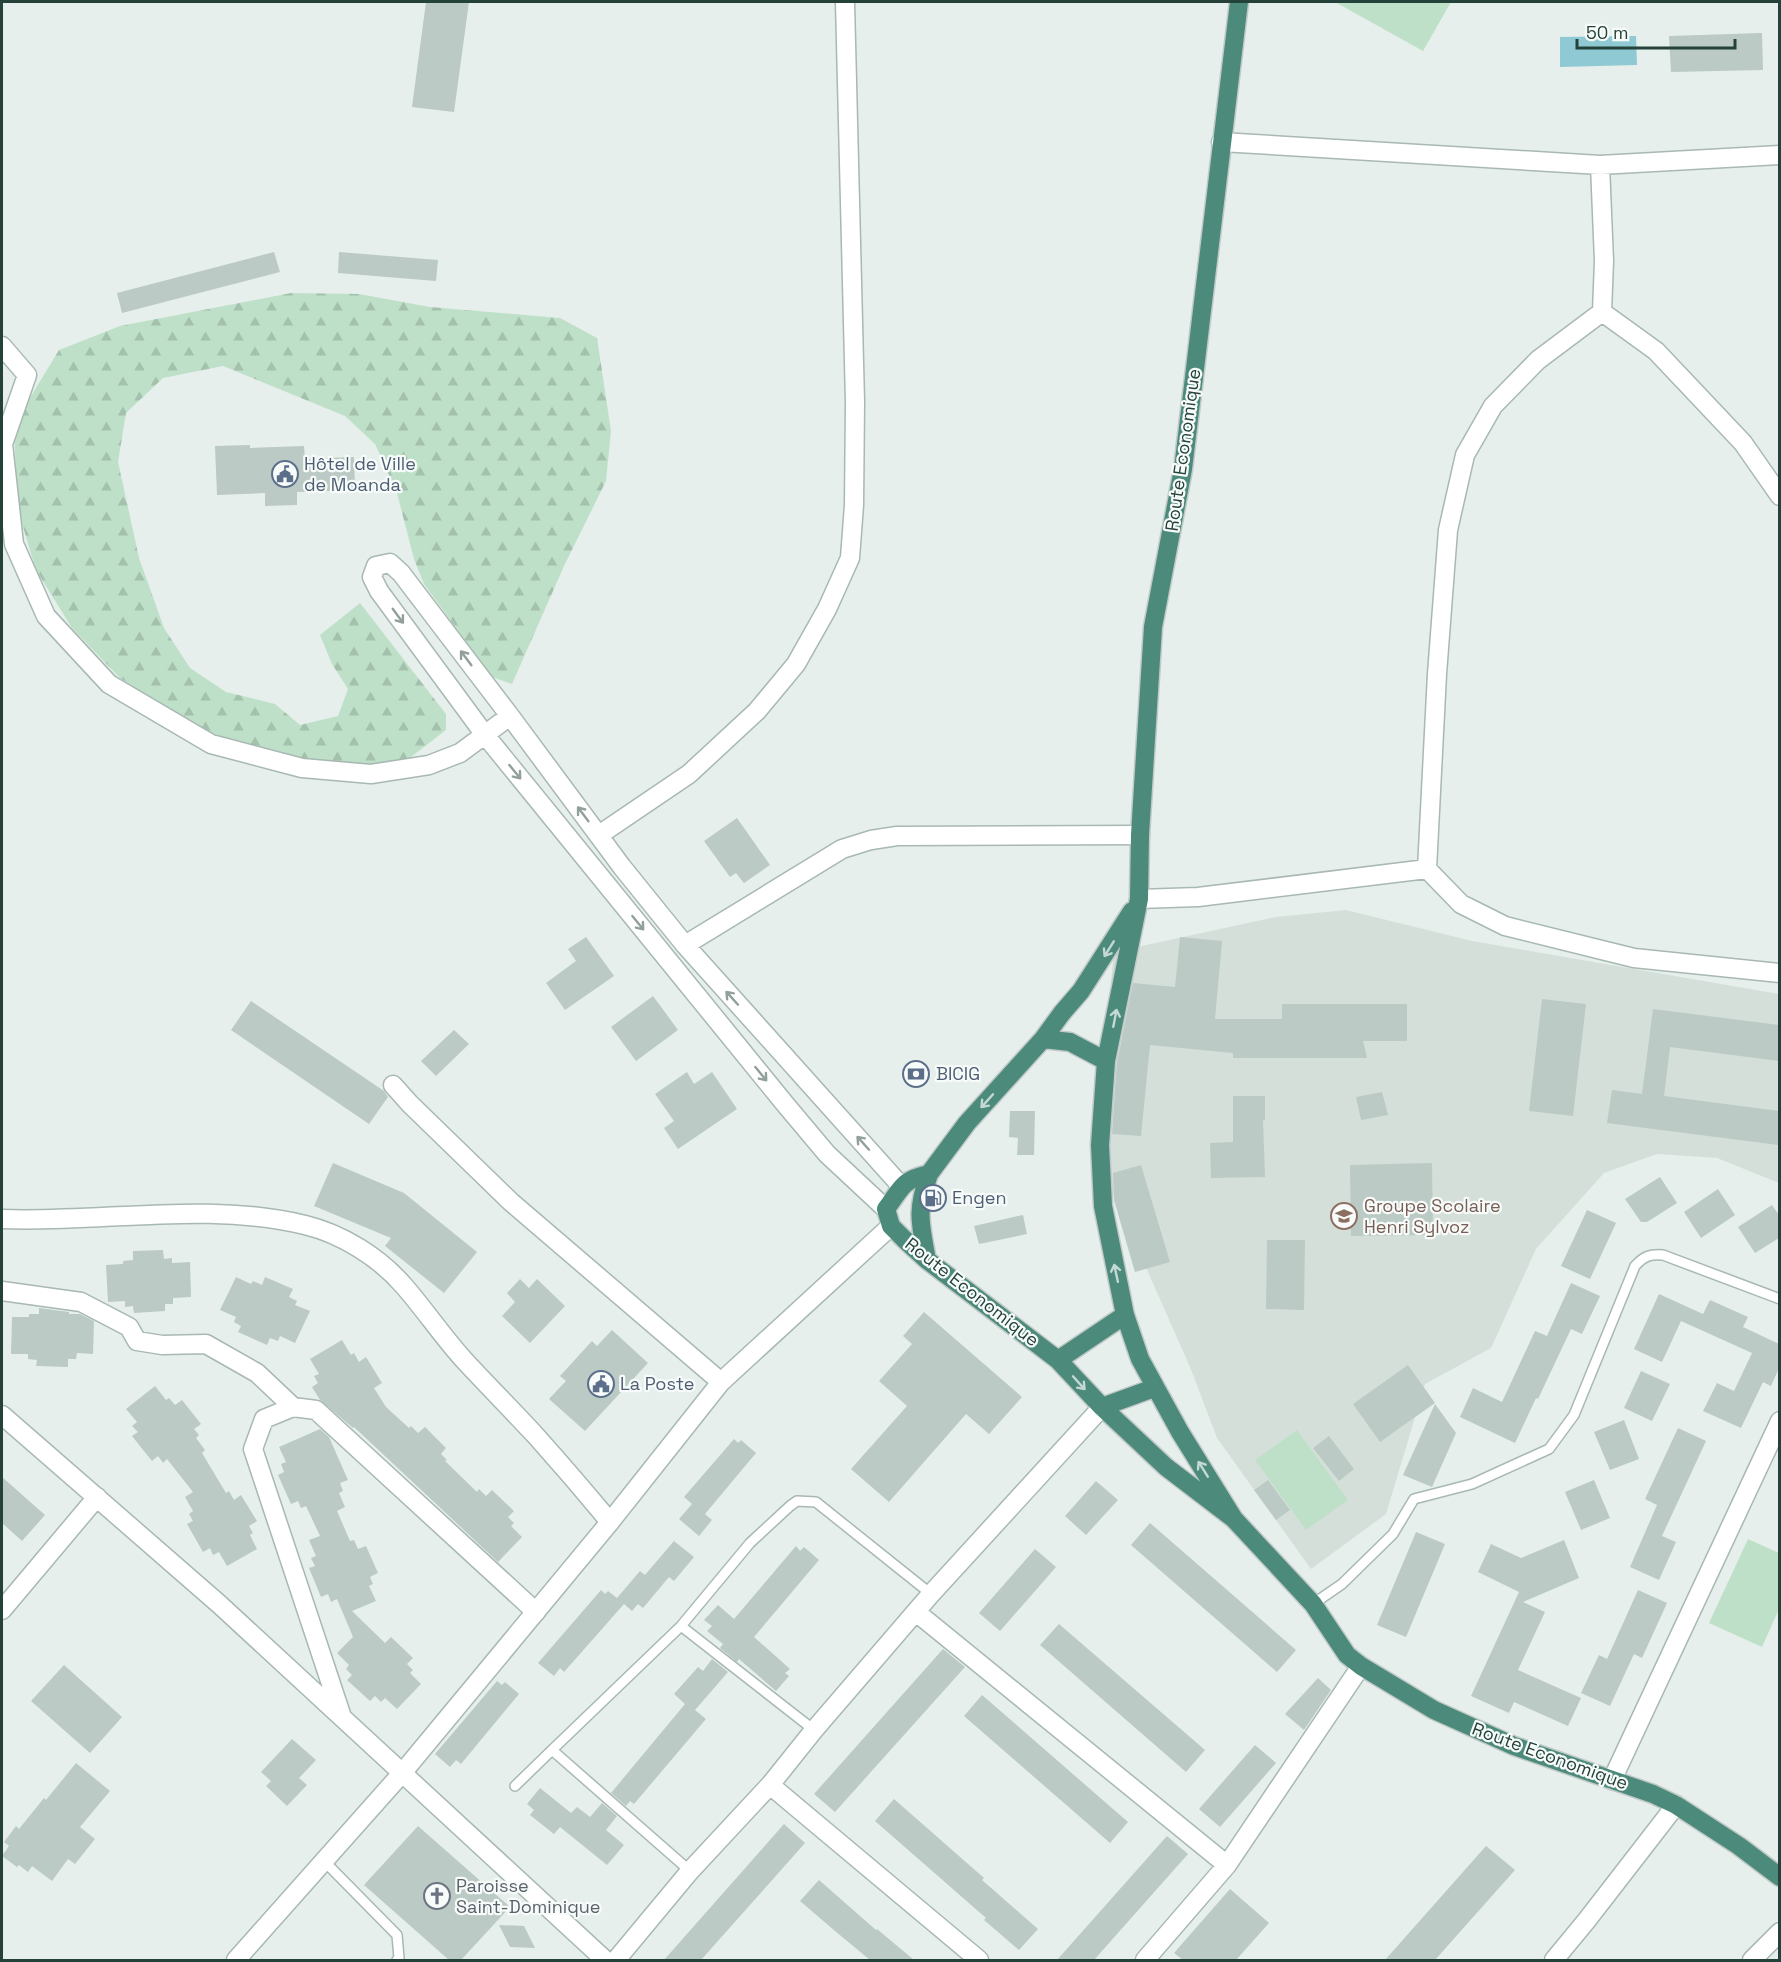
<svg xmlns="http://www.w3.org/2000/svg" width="1781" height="1962" font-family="'Space Grotesk',sans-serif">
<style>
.built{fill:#d4dfda}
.green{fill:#bfe0c8}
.forest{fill:url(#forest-firs)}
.water{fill:#8ec9d4}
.building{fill:#bbcac4}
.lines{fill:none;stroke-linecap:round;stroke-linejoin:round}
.service-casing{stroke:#a8b8b2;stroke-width:12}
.minor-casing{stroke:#a8b8b2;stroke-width:21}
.tertiary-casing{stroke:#a8b8b2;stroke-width:21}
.trunk-casing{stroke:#c2cac8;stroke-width:21}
.service{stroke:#fff;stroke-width:9}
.minor{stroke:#fff;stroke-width:18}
.tertiary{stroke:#fff;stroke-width:18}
.trunk{stroke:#4c8a7c;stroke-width:18}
.oneway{stroke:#92a09c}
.oneway2{stroke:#c4d9d4}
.labels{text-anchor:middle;stroke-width:4.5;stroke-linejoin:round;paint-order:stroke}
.street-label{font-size:18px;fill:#24423a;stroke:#f7fbf9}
.service-label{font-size:18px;fill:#4e5e75;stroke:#f7fbf9;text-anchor:start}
.education-label{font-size:18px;fill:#785e54;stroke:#f7fbf9;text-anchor:start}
.worship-label{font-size:18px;fill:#5b616d;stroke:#f7fbf9;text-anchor:start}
</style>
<defs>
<pattern id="forest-firs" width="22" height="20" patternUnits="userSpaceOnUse" patternTransform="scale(1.5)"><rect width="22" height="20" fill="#bfe0c8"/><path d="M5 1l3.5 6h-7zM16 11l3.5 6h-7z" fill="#a4c1ad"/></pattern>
</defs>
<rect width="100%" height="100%" fill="#e6efeb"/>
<!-- built -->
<path class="built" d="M1346 910 1472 941 1779 994V1183L1717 1158 1657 1154 1604 1173 1536 1249 1491 1348 1425 1384 1386 1514 1311 1569 1217 1438 1190 1367 1094 1150 1114 952 1276 917Z"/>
<!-- green -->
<path class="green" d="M1335 2H1451L1423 51Z
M1297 1430 1348 1500 1306 1530 1255 1460Z
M1748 1539 1779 1553V1609L1762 1647 1709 1623Z"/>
<!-- forest -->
<path class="forest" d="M291 293 359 294 430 307 560 318 597 338 611 431 606 481 564 566 512 684 492 677 424 584 414 559 397 493 375 444 345 416 223 366 163 378 126 413 118 462 139 558 164 628 190 668 226 692 275 704 300 725 338 716 348 689 332 664 320 635 360 603 446 714V730L411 757 370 766 331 769 247 750 191 723 120 678 72 628 36 570 17 507 14 424 59 350 120 326Z"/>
<!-- water -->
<path class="water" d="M1636 36 1637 65 1560 67V37Z"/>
<!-- building -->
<path class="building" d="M426 2H469L454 112 412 107Z
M1762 33 1763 70 1671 72 1669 36Z
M274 252 280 272 122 313 117 293Z
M339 252 438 260 436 281 338 273Z
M250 445V448L304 446 305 459 354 457 355 490 297 492V505L265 506V493L217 495 215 446Z
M737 818 770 865 744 883 736 873 730 877 704 841Z
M586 937 614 976 565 1010 546 983 576 961 568 949Z
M1180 937 1222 941 1215 1019H1282V1004H1407V1041H1363L1367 1058H1233V1053L1150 1045 1141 1136 1112 1134 1117 1063 1133 983 1175 987Z
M653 996 678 1030 636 1061 611 1027Z
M1542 999 1586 1004 1573 1116 1529 1111Z
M251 1001 384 1091 388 1097 369 1124 231 1030Z
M1653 1009 1779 1025V1061L1670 1047 1664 1096 1779 1111 1778 1145 1607 1123 1612 1090 1642 1094Z
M454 1030 469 1044 436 1076 421 1061Z
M687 1072 694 1084 712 1072 737 1109 678 1149 664 1128 674 1121 655 1094Z
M1382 1092 1388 1115 1361 1120 1356 1097Z
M1233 1096H1265V1120H1263L1265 1177 1211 1178 1210 1143 1233 1142Z
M1010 1111H1035L1034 1155H1017L1018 1138 1009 1137Z
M333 1163 404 1193 477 1252 444 1293 385 1246 391 1238 314 1206Z
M1432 1163 1433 1235 1351 1236 1350 1165Z
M1141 1165 1170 1262 1135 1272 1114 1200 1113 1173Z
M1660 1177 1677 1203 1647 1222H1641L1625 1199Z
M1718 1189 1735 1215 1701 1238 1684 1212Z
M1772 1205 1779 1215V1238L1755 1253 1738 1227Z
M1587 1210 1616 1223 1590 1279 1561 1266Z
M1023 1215 1027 1234 979 1244 974 1226Z
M1267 1240H1305L1304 1310 1266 1309Z
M163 1250 164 1259 172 1258V1263L190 1262 191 1297 173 1298V1304H165V1311L134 1313 133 1306 125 1307V1301L108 1302 106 1265 123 1264V1261L133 1260V1251Z
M236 1277 251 1284 253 1281 262 1285 265 1277 293 1289 289 1297 297 1301 295 1305 310 1311 295 1343 280 1336 278 1341 270 1338 267 1345 238 1332 241 1326 234 1322 236 1317 220 1310Z
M520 1279 529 1288 537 1279 565 1306 530 1343 502 1316 515 1302 507 1293Z
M1571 1283 1600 1296 1582 1334 1571 1329 1538 1399 1536 1398 1515 1443 1460 1417 1473 1388 1502 1402 1535 1331 1547 1336Z
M1659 1294 1703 1314 1710 1300 1748 1317 1743 1327 1779 1344V1368L1771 1386 1763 1382 1741 1428 1703 1411 1717 1383 1734 1391 1752 1353 1681 1321 1662 1362 1634 1349Z
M39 1308 69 1312V1314H80L94 1321 93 1354 77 1353 76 1359H68V1367L36 1366 37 1360 28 1359V1354H11L12 1317H29V1314H39Z
M924 1312 1022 1397 989 1434 966 1414 889 1502 851 1469 907 1406 879 1381 912 1344 903 1336Z
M612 1330 648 1363 585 1431 549 1399 566 1381 560 1376 592 1341 597 1346Z
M342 1340 351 1355 354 1353 359 1362 366 1357 382 1383 374 1388 386 1407 409 1428 411 1426 418 1433 425 1427 446 1448 441 1454 447 1460 445 1461 477 1492 479 1489 486 1496 492 1490 514 1511 508 1517 514 1523 511 1526 522 1537 498 1562 354 1427 353 1428 320 1400 312 1387 318 1383 314 1376 319 1374 310 1359Z
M1408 1365 1435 1403 1380 1442 1353 1404Z
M1641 1371 1670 1384 1652 1421 1624 1408Z
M155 1386 166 1400 169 1398 175 1405 182 1400 201 1424 194 1429 199 1435 196 1438 205 1450 202 1453 226 1493 229 1491 234 1500 241 1495 257 1521 249 1526 253 1533 250 1535 257 1549 227 1566 219 1552 213 1555 210 1548 203 1552 187 1524 193 1521 189 1514 193 1511 185 1497 193 1492 167 1459 163 1463 158 1456 152 1461 132 1436 138 1432 132 1426 137 1422 126 1409Z
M1435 1404 1456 1433 1432 1487 1403 1475Z
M1624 1420 1639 1459 1610 1470 1594 1432Z
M1678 1428 1706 1441 1662 1536 1676 1542 1659 1580 1630 1567 1657 1505 1645 1499Z
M320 1429 329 1437 348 1480 340 1483 343 1491 339 1493 345 1507 337 1511 350 1541 354 1540 358 1549 366 1546 378 1573 370 1577 373 1584 369 1586 376 1601 352 1611 385 1643 391 1637 413 1658 407 1664 413 1670 410 1673 421 1684 397 1709 385 1698 381 1702 375 1696 370 1701 347 1680 352 1675 346 1669 349 1665 337 1653 353 1637 337 1599 331 1602 328 1594 321 1597 309 1568 315 1566 311 1558 316 1556 309 1540 320 1536 306 1506 301 1508 298 1501 291 1504 278 1475 284 1472 281 1464 286 1462 279 1447Z
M1329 1436 1354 1469 1339 1481 1313 1448Z
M734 1439 738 1443 741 1440 756 1453 705 1514 712 1520 699 1536 679 1519 692 1504 684 1497Z
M2 1477 45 1515 22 1541 2 1523Z
M1268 1480 1290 1510 1276 1520 1254 1490Z
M1594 1480 1610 1518 1581 1530 1565 1492Z
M1096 1481 1118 1500 1086 1535 1065 1516Z
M1150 1523 1296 1650 1277 1672 1131 1545Z
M1416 1532 1445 1544 1406 1637 1377 1625Z
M1564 1540 1579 1578 1523 1602 1545 1612 1518 1670 1581 1698 1568 1726 1514 1702 1509 1713 1471 1696 1519 1592 1478 1572 1491 1544 1521 1558Z
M674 1541 694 1557 674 1581 669 1577 643 1608 638 1604 632 1611 624 1604 564 1672 560 1668 554 1676 538 1663 601 1590 605 1594 608 1591 617 1598 640 1571 645 1575Z
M796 1546 800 1551 804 1547 819 1560 754 1637 790 1669 785 1673 789 1676 776 1691 739 1659 737 1662 720 1648 723 1644 707 1631 712 1626 704 1620 718 1605 734 1619Z
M1035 1549 1056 1567 1000 1631 979 1613Z
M1638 1590 1667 1603 1642 1658 1634 1654 1610 1706 1581 1693 1599 1655 1607 1659Z
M1059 1624 1205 1750 1186 1772 1040 1645Z
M943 1649 965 1667 835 1812 814 1794Z
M712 1659 728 1672 695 1710 706 1719 634 1804 630 1801 626 1806 611 1793 685 1704 674 1694 698 1667 703 1671Z
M64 1665 122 1717 90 1753 31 1701Z
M1318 1678 1331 1690 1304 1730 1285 1714Z
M497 1681 502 1685 505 1682 519 1694 461 1764 456 1760 450 1767 435 1754Z
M982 1695 1128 1822 1110 1843 964 1716Z
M292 1739 316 1760 299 1778 307 1785 287 1806 266 1786 271 1781 261 1772Z
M1255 1745 1276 1763 1220 1827 1199 1809Z
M76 1763 110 1791 80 1827 95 1839 75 1864 68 1859 52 1881 32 1866 28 1872 19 1865 17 1867 2 1856 9 1846 4 1842 16 1826 19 1829 44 1798 46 1800Z
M540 1788 571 1813 577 1807 590 1817 602 1803 617 1816 606 1830 624 1845 607 1865 560 1827 554 1834 530 1815 534 1810 527 1804Z
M894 1799 984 1878 982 1880 1038 1929 1019 1950 984 1920 986 1918 875 1821Z
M784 1824 805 1843 701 1960H664Z
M418 1826 510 1907 461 1960H449L364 1885Z
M1167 1836 1188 1854 1094 1960H1057Z
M1486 1846 1515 1870 1435 1960H1385Z
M819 1880 876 1930 877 1929 914 1960H870L835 1931 800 1901Z
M1230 1889 1269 1923 1236 1960H1183L1174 1953Z
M499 1925 524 1926 535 1948 510 1947Z"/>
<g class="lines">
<defs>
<path id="service" d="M1313 1604 1342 1584 1393 1534 1414 1499 1472 1484 1549 1449 1574 1415 1635 1266C1644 1256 1650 1254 1663 1255L1780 1299
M681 1626 814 1730
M552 1750 681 1626 750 1543 790 1506 797 1501 816 1502 931 1594
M515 1786 552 1750 690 1871
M324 1861 397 1935 399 1958 397 1960"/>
<path id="minor" d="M1221 142 1600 165 1780 155
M1600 165 1604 261 1602 312 1656 351 1743 443 1780 496
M2 346 27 375 3 444 14 544 46 616 109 684 211 744 302 768 371 774 429 765 460 753 510 716
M599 835 689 774 757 711 796 664 827 609 850 558 854 505 855 402 845 2
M1427 869 1437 674 1448 530 1465 455 1493 406 1538 360 1602 312
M1139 899 1198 897 1427 869 1461 904 1505 926 1634 958 1780 973
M685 945 842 849 871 840 897 836 1140 835
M393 1085 410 1104 511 1202 721 1382
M886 1209 827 1154 785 1104 485 735 379 591 372 577 376 566 390 563 401 573 510 716 622 867 685 945 902 1187
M2 1219C102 1223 206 1201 305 1225 342 1234 379 1257 404 1286 425 1310 443 1337 464 1360 488 1386 512 1410 536 1436 561 1464 586 1493 610 1522
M2 1291 81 1302 129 1327 137 1341 162 1345 206 1344 257 1373 293 1407
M2 1415 219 1604 605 1960
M2 1610 97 1497
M916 1612 1227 1865
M341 1714 253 1449 264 1419 293 1407 316 1410 536 1612
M1612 1780 1780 1421
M770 1785 979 1960
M616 1960 690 1871 770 1785 814 1730 931 1594 1102 1407
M1145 1960 1227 1865 1361 1666
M1554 1960 1587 1920 1676 1805
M1752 1960 1780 1932"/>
<path id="tertiary" d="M236 1960 403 1772 610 1522 721 1382 891 1226"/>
<path id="trunk" d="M1132 911 1081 991 1062 1013 1043 1039 967 1123 929 1174C901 1180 902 1188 886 1209L891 1226 904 1239 927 1260 1058 1360 1102 1407 1166 1467 1234 1519 1313 1604 1347 1655 1361 1666 1434 1710 1514 1746 1653 1794 1676 1805 1739 1846 1780 1877
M1043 1039 1070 1042 1106 1061
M927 1260C920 1222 916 1212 929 1174
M1058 1360 1125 1315
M1102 1407 1154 1388
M1234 1519 1180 1432 1140 1359 1125 1315 1103 1206 1100 1145 1106 1061 1139 899 1140 835 1153 627 1183 469 1239 2"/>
</defs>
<!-- service casing -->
<use href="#service" class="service-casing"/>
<!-- minor casing -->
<use href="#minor" class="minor-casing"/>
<!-- tertiary casing -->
<use href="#tertiary" class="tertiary-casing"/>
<!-- trunk casing -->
<use href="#trunk" class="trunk-casing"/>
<!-- service -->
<use href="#service" class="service"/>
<!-- minor -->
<use href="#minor" class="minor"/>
<!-- tertiary -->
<use href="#tertiary" class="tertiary"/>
<!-- trunk -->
<use href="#trunk" class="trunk"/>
</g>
<!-- one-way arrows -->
<defs><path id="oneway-shaft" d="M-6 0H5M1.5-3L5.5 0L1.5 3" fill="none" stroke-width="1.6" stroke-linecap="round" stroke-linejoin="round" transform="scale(1.5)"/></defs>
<g class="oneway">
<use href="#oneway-shaft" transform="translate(398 616) rotate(54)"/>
<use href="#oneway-shaft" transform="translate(466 658) rotate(-127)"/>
<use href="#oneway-shaft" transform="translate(515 772) rotate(51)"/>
<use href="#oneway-shaft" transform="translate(583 814) rotate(-127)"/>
<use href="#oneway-shaft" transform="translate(638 923) rotate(51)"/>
<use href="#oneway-shaft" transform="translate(732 998) rotate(-132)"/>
<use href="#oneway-shaft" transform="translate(761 1074) rotate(51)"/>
<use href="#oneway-shaft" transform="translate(863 1143) rotate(-132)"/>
</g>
<g class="oneway2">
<use href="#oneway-shaft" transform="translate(1109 949) rotate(122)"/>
<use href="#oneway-shaft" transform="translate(1115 1018) rotate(-79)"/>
<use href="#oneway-shaft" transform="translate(987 1101) rotate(132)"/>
<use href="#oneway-shaft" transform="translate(1116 1273) rotate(-102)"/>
<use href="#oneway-shaft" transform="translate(1079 1383) rotate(48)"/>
<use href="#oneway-shaft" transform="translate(1203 1469) rotate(-122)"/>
</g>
<!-- icons -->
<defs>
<symbol id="civic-ring" viewBox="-11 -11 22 22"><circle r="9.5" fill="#f7fbf9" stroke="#5c6f8a" stroke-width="1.5"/><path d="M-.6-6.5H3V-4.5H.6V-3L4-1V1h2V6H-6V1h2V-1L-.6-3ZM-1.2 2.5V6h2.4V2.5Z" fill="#5c6f8a"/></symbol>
<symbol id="bank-ring" viewBox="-11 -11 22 22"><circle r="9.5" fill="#f7fbf9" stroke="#5c6f8a" stroke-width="1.5"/><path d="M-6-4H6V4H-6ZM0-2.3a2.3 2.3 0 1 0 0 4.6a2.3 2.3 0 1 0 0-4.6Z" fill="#5c6f8a"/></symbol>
<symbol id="fuel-ring" viewBox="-11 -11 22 22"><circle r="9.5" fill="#f7fbf9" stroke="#5c6f8a" stroke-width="1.5"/><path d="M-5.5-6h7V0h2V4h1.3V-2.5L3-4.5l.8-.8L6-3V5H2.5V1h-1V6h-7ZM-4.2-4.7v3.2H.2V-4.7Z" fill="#5c6f8a"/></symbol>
<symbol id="school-ring" viewBox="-11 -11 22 22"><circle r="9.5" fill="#f7fbf9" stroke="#8d6e63" stroke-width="1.5"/><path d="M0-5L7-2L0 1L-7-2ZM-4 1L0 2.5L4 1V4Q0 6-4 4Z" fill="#8d6e63"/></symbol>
<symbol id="church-ring" viewBox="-11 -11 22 22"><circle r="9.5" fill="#f7fbf9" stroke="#6b7280" stroke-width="1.5"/><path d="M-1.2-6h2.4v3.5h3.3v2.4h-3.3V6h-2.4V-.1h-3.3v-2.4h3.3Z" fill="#6b7280"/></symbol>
</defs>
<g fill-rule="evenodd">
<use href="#civic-ring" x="270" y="459" width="30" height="30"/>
<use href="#bank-ring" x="901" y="1059" width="30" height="30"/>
<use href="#fuel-ring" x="918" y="1183" width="30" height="30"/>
<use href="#school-ring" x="1329" y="1201" width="30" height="30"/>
<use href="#civic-ring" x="586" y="1369" width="30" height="30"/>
<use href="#church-ring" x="422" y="1881" width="30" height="30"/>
</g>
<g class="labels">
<!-- street labels -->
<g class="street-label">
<text transform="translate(1183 450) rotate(-82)" y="6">Route Economique</text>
<text transform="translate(972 1292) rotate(38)" y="6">Route Economique</text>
<text transform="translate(1550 1756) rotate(20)" y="6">Route Economique</text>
</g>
<!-- service labels -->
<g class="service-label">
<text x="304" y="470">Hôtel de Ville<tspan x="304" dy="21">de Moanda</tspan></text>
<text x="936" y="1080">BICIG</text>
<text x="952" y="1204">Engen</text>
<text x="620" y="1390">La Poste</text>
</g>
<!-- education labels -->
<g class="education-label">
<text x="1364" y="1212">Groupe Scolaire<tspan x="1364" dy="21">Henri Sylvoz</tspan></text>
</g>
<!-- worship labels -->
<g class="worship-label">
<text x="456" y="1892">Paroisse<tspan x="456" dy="21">Saint-Dominique</tspan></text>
</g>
</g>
<!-- border -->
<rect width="1781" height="1962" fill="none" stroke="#24423a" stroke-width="6"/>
<!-- scale -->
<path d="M1577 39v9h158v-9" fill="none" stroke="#24423a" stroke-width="3"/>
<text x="1586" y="39" font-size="18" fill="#24423a" stroke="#f7fbf9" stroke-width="4.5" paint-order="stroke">50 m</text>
</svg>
